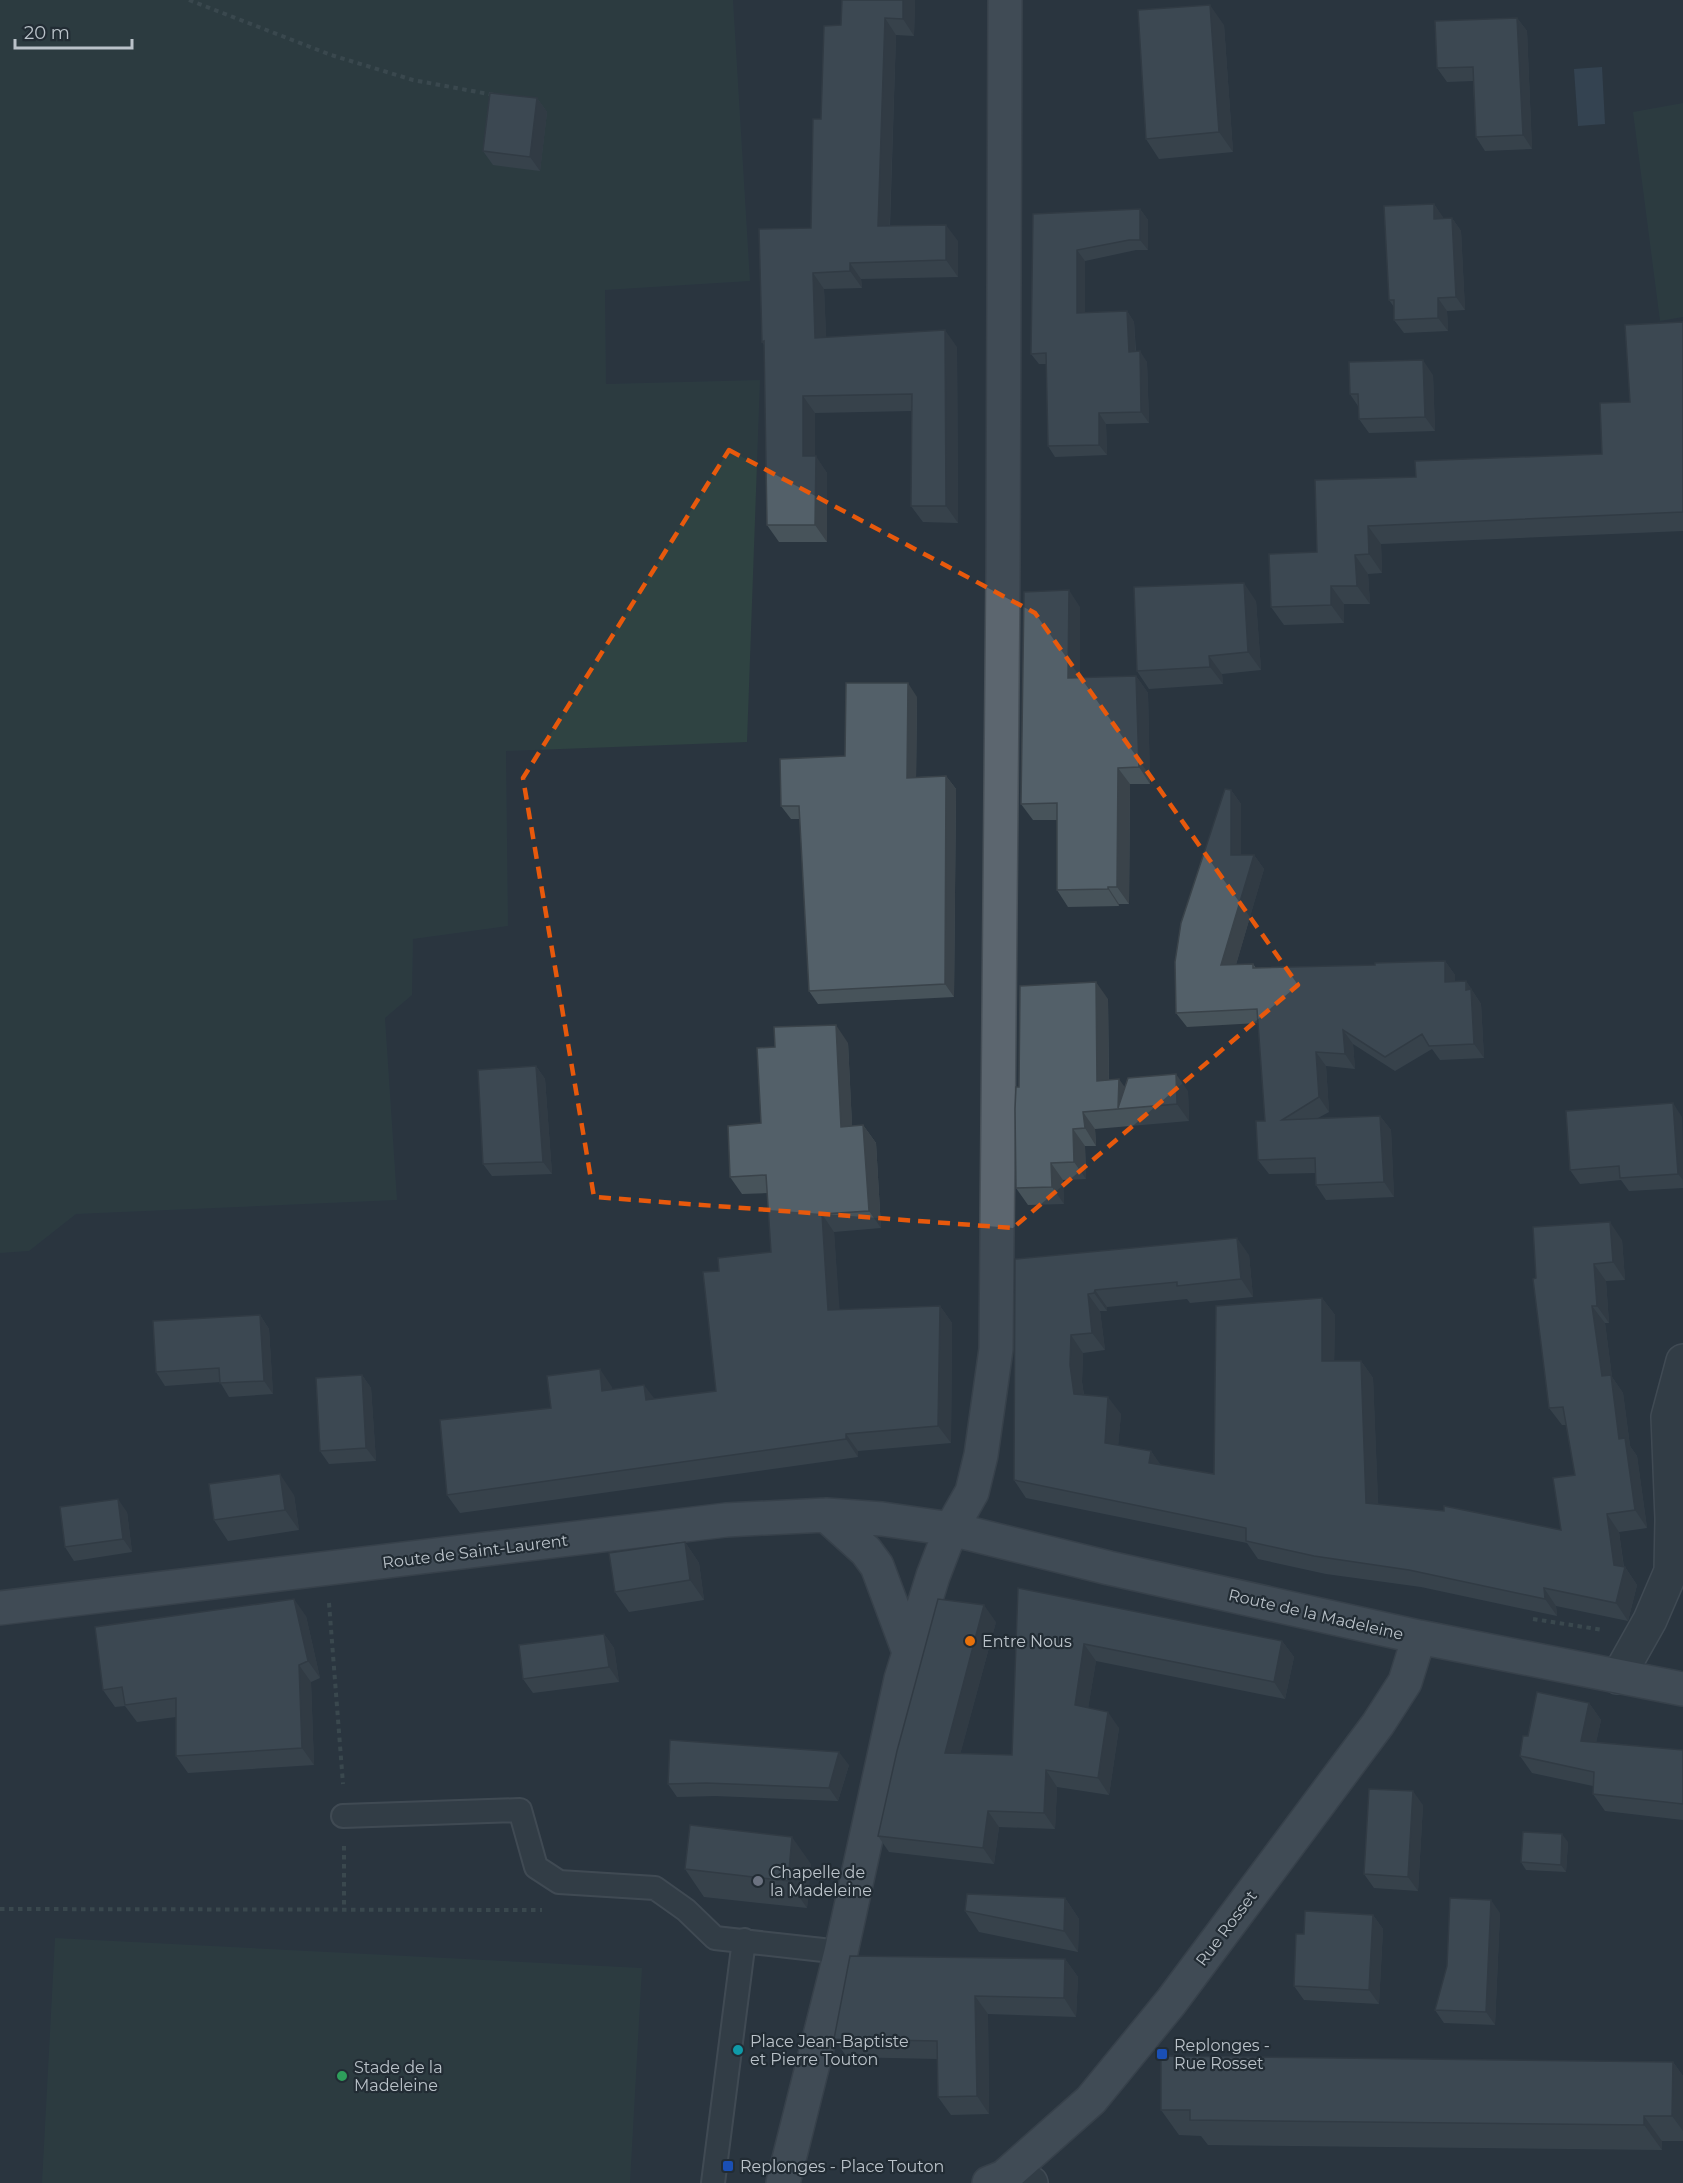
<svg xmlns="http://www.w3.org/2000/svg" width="1683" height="2183" font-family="Montserrat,sans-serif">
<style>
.green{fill:#2f4342}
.water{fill:#415566}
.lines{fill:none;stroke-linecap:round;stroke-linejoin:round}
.lane-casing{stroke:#5b656c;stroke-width:26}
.street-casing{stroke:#5b656c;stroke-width:36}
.primary-casing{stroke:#475058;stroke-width:36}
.path{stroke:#4e6060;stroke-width:4;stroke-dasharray:4.5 4.5;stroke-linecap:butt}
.lane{stroke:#3d474f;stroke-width:22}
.street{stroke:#3d474f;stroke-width:33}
.primary{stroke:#5c666f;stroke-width:33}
.wall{fill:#47535a}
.shaded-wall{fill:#3a434a}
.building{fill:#536069;stroke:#3a434a;stroke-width:1.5}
.marked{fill:none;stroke:#e8590c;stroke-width:4.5;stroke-dasharray:12 8;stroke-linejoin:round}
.food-dot{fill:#e8710a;stroke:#222c34;stroke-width:2}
.worship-dot{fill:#6b7280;stroke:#222c34;stroke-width:2}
.culture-dot{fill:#0f9aa8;stroke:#222c34;stroke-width:2}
.transit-dot{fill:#1a4fb4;stroke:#222c34;stroke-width:2}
.leisure-dot{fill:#2e9e5b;stroke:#222c34;stroke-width:2}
.labels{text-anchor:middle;stroke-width:4.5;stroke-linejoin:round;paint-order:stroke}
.street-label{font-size:16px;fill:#bac2c9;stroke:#222c34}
.poi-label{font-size:16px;fill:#bac2c9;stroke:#222c34;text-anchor:start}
</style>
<rect width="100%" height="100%" fill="#2a353f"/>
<!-- green -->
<path class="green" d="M0 0H733L750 281 605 290 606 384 760 380 747 742 506 751 508 926 413 939 412 995 385 1018 397 1200 76 1214 29 1251 0 1253Z
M1683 103V317L1660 321 1633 112Z
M55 1938 642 1968 630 2183H42Z"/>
<!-- water -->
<path class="water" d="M1602 67 1605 124 1578 126 1574 69Z"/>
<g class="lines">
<defs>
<path id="lane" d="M343 1816 520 1810 536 1867 559 1882 655 1888 686 1910 715 1938 841 1952
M713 2183 744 1940"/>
<path id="street" d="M1618 1677 1650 1620 1671 1571 1672 1519 1668 1417 1683 1361
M1004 2177 1031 2183"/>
<path id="primary" d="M826 1515 866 1551 877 1566 909 1652
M0 1608 726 1520 826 1515 882 1519 951 1529 1109 1568 1419 1637 1683 1689
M783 2183 841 1952 901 1679 933 1576 951 1529 972 1492 981 1455 996 1349 1003 571 1005 0
M989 2183 1004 2177 1091 2100 1171 2002 1378 1724 1405 1682 1419 1637"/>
</defs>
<!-- lane casing -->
<use href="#lane" class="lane-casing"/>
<!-- street casing -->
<use href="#street" class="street-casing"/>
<!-- primary casing -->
<use href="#primary" class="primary-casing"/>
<!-- path -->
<path class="path" d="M189 0 331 55 413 80 494 95
M329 1603 343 1784
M1533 1619 1603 1630
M344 1846V1910
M0 1909 542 1910"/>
<!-- lane -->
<use href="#lane" class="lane"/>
<!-- street -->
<use href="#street" class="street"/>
<!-- primary -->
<use href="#primary" class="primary"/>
</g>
<!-- wall -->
<path class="wall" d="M915 0 914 36 896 35 890 226 958 241V277L861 279 862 288 824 289 826 337 957 347 958 523 923 522 911 506 912 411 815 413V456L827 473V542H779L767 525 764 345 762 342 811 228 821 119 841 25Z
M1517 18 1527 31 1532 149 1485 151 1476 137 1473 81 1447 82 1437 68Z
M1224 25 1233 152 1159 159 1146 139Z
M537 98 547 112 540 171 493 165 483 151Z
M1434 204 1443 218H1452L1461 231 1465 310 1447 311 1448 331 1404 333 1394 320V307L1389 300Z
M1140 209 1148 220V250H1136L1085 261V313L1127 311 1134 322 1136 351 1147 362 1149 423 1106 424 1107 455 1055 457 1048 446 1047 364H1039L1031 354 1033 214Z
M1683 322V531L1381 544 1382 573 1368 574 1370 604H1344V623L1284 625 1271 607 1317 552 1416 477 1602 454 1630 402Z
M1433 375 1435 431 1369 433 1359 419 1358 406 1350 394Z
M1256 601 1261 670 1222 674 1223 684 1149 689 1137 671Z
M1080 607V678L1136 676 1148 693 1150 784H1130L1129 904H1119V906L1068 907 1057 890V820H1033L1021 804Z
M917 697 916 777 946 776 956 789 954 997 818 1004 809 991 800 819H791L781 806 845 756Z
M1231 790 1241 804V855H1254L1264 869 1236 964H1253L1256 968 1375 965 1445 961 1455 975V981H1466L1481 1004 1484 1058 1440 1060 1432 1049 1395 1071 1353 1044 1355 1069 1326 1066 1329 1112 1318 1118 1380 1116 1391 1130 1394 1197 1326 1200 1316 1185V1173L1269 1174 1258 1160 1265 1121 1258 1023 1187 1027 1176 1013Z
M1108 999 1109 1080 1125 1087 1188 1091 1189 1121 1095 1129 1096 1146H1085L1086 1179 1063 1180 1064 1204 1028 1205 1016 1188 1019 1087Z
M848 1043 852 1126 863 1125 876 1143 881 1228 834 1232 839 1310 940 1306 952 1323 951 1443 858 1451V1457L460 1513 447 1495 551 1408 612 1387V1389L654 1399 716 1391 719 1271 771 1252 768 1193 742 1194 730 1177 761 1123Z
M536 1066 545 1079 552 1174 492 1176 483 1164Z
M1682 1117 1683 1188 1629 1191 1621 1180 1580 1184 1570 1170Z
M1622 1240 1625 1280 1606 1281 1609 1323H1605L1612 1377 1623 1393 1630 1446 1637 1456 1647 1528 1619 1532 1624 1567H1625L1637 1585 1628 1621 1556 1606 1557 1616 1421 1587 1326 1574 1258 1559 1247 1543 1026 1498 1014 1480 1015 1259 1249 1255 1253 1297 1190 1303 1187 1299 1107 1307V1311H1100L1105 1350 1083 1353 1082 1382 1084 1395 1121 1414 1118 1445 1151 1451 1160 1465 1214 1474 1322 1298 1335 1315 1334 1361H1361L1373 1378 1378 1504 1561 1530 1575 1475 1566 1425H1562L1549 1408 1536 1278Z
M260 1315 269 1329 273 1394 229 1397 220 1382 165 1386 156 1372Z
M362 1375 371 1388 376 1461 329 1464 320 1451Z
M294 1495 299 1530 228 1541 214 1520Z
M127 1512 132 1552 74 1561 65 1547Z
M685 1542 699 1563 704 1600 629 1612 615 1592Z
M1018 1588 1282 1641 1294 1657 1285 1699 1096 1661 1088 1708 1119 1728 1109 1795 1057 1787 1055 1829 999 1827 994 1864 889 1852 878 1836 996 1622 960 1754 1012 1755Z
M306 1616 320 1678 311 1682 314 1765 188 1773 176 1756V1717L137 1722 125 1706 115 1707 103 1690Z
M604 1634 614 1648 619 1682 533 1693 523 1679Z
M1589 1703 1601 1720 1596 1742 1683 1750V1820L1605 1811 1593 1794V1786L1532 1773 1520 1756 1528 1736Z
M849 1765 838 1801 715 1796 677 1797 668 1784Z
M1423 1805 1418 1891 1374 1888 1364 1874Z
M1568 1842 1566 1872 1526 1870 1521 1862Z
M811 1864 807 1908 704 1897 685 1869Z
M1065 1898 1079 1919 1078 1952 979 1932 965 1911Z
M1500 1913 1495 2025 1444 2023 1435 2010 1447 1966Z
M1373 1915 1383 1929 1379 2004 1304 2000 1294 1986 1304 1934Z
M1065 1959 1078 1977 1076 2017 988 2014 989 2114 951 2115 938 2097 937 2059 847 2057 834 2039Z
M1673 2062 1683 2076V2141H1662V2150L1208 2145 1201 2136 1179 2135 1161 2110Z"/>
<!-- shaded-wall -->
<path class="shaded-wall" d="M903 0H915L914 36 903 19Z
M1210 5 1224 25 1233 152 1219 132Z
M885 18 896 35 889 243 878 226Z
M1517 18 1527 31 1532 149 1523 135Z
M537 98 547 112 540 171 530 157Z
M1434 204 1443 217 1444 232 1434 219Z
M1140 209 1148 220V250L1140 240Z
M1452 218 1461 231 1465 310 1456 297Z
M946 225 958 241V277L946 260Z
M1077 250 1085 261V324L1077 313Z
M850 263 861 279 862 288 850 271Z
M813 273 824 289 827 354 815 338Z
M1438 298 1447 311 1448 331 1438 318Z
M1127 311 1134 322 1136 362 1129 352Z
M945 330 957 347 958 523 946 506Z
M1140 351 1147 362 1149 423 1141 412Z
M1423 360 1433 375 1435 431 1425 417Z
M803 396 815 413V472L803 456Z
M1099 413 1106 424 1107 455 1099 445Z
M816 456 827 473V542L815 525Z
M1368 526 1381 544 1382 573 1369 554Z
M1355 555 1368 574 1370 604 1357 586Z
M1244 583 1256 601 1261 670 1248 652Z
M1331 586 1344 604V623L1331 605Z
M1069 590 1080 607V694L1068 678Z
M1209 656 1222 674 1223 684 1210 667Z
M1136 676 1148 693 1150 784 1139 767Z
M908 683 917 697 916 791 907 778Z
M1118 768 1130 784 1129 904 1117 887Z
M946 776 956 789 954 997 945 984Z
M1231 790 1241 804V870L1231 855Z
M1254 855 1264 869 1232 979 1221 965Z
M1108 887 1119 904V906L1108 889Z
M1445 961 1455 975V996L1445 982Z
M1466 981 1481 1004 1484 1058 1474 1044Z
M1096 982 1108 999 1109 1098 1097 1081Z
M836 1025 848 1043 853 1144 841 1127Z
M1343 1030 1353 1044 1355 1069 1345 1054Z
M1316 1052 1326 1066 1329 1112 1319 1097Z
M536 1066 545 1079 552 1174 543 1162Z
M1176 1074 1188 1091 1189 1121 1177 1104Z
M1119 1079 1131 1096 1118 1108Z
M1673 1103 1682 1117 1683 1180 1678 1174Z
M1083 1112 1095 1129 1096 1146 1085 1128Z
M1380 1116 1391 1130 1394 1197 1384 1182Z
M863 1125 876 1143 881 1228 869 1211Z
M1073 1129 1085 1146 1086 1179 1074 1162Z
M1051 1163 1063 1180 1064 1204 1052 1187Z
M822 1214 834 1232 841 1328 828 1310Z
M1610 1222 1622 1240 1625 1280 1613 1262Z
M1237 1238 1249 1255 1253 1297 1241 1279Z
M1594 1264 1606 1281 1609 1323 1597 1306Z
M1095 1290 1107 1307V1311L1094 1293Z
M1088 1294 1100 1311 1105 1350 1092 1333Z
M1322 1298 1335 1315 1334 1378 1322 1361Z
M940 1306 952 1323 951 1443 938 1426Z
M1592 1306 1605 1323 1612 1377 1623 1393 1630 1446 1637 1456 1647 1528 1635 1510 1619 1439 1602 1376Z
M260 1315 269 1329 273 1394 264 1381Z
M1071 1335 1083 1353 1082 1382 1086 1411 1074 1394 1070 1365Z
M1361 1361 1373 1378 1379 1521 1366 1503Z
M600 1369 612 1387 614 1408 602 1391Z
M362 1375 371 1388 376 1461 366 1448Z
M644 1385 657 1402 646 1400Z
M1108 1397 1121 1414 1117 1460 1105 1443Z
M846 1434 858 1451V1457L846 1439Z
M1151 1451 1163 1468 1149 1463Z
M280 1474 294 1495 299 1530 285 1510Z
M118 1499 127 1512 132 1552 123 1539Z
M1607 1514 1619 1532 1624 1570 1625 1567 1637 1585 1628 1621 1616 1603 1614 1565Z
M685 1542 699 1563 704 1600 690 1580Z
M1544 1588 1556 1606 1557 1616 1545 1599Z
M294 1599 306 1616 320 1678 308 1661Z
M984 1605 996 1622 956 1770 945 1753Z
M604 1634 614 1648 619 1682 609 1667Z
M1282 1641 1294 1657 1285 1699 1274 1682Z
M1084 1644 1096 1661 1086 1721 1075 1705Z
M299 1665 311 1682 314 1765 302 1748Z
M1589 1703 1601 1720 1593 1758 1581 1741Z
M1108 1712 1119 1728 1109 1795 1098 1778Z
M839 1752 849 1765 838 1801 829 1788Z
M1046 1770 1057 1787 1055 1829 1044 1813Z
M1413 1791 1423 1805 1418 1891 1408 1877Z
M988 1811 999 1827 994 1864 983 1848Z
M1562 1834 1568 1842 1566 1872 1561 1865Z
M792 1837 811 1864 807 1908 788 1881Z
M1065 1898 1079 1919 1078 1952 1064 1931Z
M1491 1900 1500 1913 1495 2025 1486 2012Z
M1373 1915 1383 1929 1379 2004 1369 1990Z
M1065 1959 1078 1977 1076 2017 1064 1998Z
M975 1996 988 2014 989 2114 977 2096Z
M1673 2062 1683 2076V2131L1672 2116Z
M1644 2116 1662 2141V2150L1644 2125Z"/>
<!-- building -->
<path class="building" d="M842 0H903V19L885 18 878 226 946 225V260L850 263V271L813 273 815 338 945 330 946 506H911L912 394 803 396V456H816L815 525H767L764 341 762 342 759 229 811 228 813 119H821L824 26 841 25Z
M1210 5 1219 132 1146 139 1138 10Z
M1517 18 1523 135 1476 137 1473 67 1437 68 1435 21Z
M490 93 537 98 530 157 483 151Z
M1434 204V219L1452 218 1456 297 1438 298V318L1394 320V300H1389L1384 206Z
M1140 209V240H1129L1077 250V313L1127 311 1129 352 1140 351 1141 412 1099 413V445L1048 446 1046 353 1031 354 1033 214Z
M1683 322V512L1368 526 1369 554 1355 555 1357 586H1331V605L1271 607 1269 554 1317 552 1315 480 1416 477 1415 461 1602 454 1600 403 1630 402 1625 325Z
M1423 360 1425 417 1359 419 1358 394H1350L1349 362Z
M1244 583 1248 652 1209 656 1210 667 1137 671 1134 587Z
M1069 590 1068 678 1136 676 1139 767 1118 768 1117 887H1108V889L1057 890V803L1021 804 1024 592Z
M846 683H908L907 778 946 776 945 984 809 991 799 806H781L780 759 845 756Z
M1225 789 1231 790V855H1254L1221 965 1253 964V968L1375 965V963L1445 961V982L1466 981V990L1471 989 1474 1044 1429 1046 1422 1034 1385 1057 1343 1030 1345 1054 1316 1052 1319 1097 1282 1120 1380 1116 1384 1182 1316 1185 1315 1158 1258 1160 1256 1121H1265L1257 1009 1176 1013 1175 962 1181 923Z
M1096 982 1097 1081 1119 1079 1118 1108 1128 1078 1176 1074 1177 1104 1083 1112 1085 1128 1073 1129 1074 1162 1051 1163 1052 1187 1016 1188 1015 1109 1016 1087H1019L1020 986Z
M836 1025 841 1127 863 1125 869 1211 822 1214 828 1310 940 1306 938 1426 846 1434V1439L447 1495 440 1420 551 1408 547 1376 600 1369 602 1391 644 1385 646 1400 716 1391 703 1272 719 1271 718 1258 771 1252 766 1175 730 1177 728 1126 761 1123 757 1048 775 1047 774 1027Z
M536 1066 543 1162 483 1164 478 1070Z
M1673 1103 1678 1174 1620 1178 1619 1166 1570 1170 1566 1111Z
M1610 1222 1613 1262 1594 1264 1597 1306H1592L1602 1376 1611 1375 1619 1439 1625 1438 1635 1510 1607 1514 1614 1565 1625 1567 1616 1603 1544 1588 1545 1599 1409 1570 1314 1556 1246 1541V1528L1014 1480 1015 1259 1237 1238 1241 1279 1177 1286V1282L1095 1290 1094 1293 1088 1294 1092 1333 1071 1335 1070 1365 1074 1394 1108 1397 1105 1443 1151 1451 1149 1463 1214 1474 1216 1306 1322 1298V1361H1361L1366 1503 1444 1511V1506L1561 1530 1553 1478 1575 1475 1563 1407 1549 1408 1533 1279 1536 1278 1533 1227Z
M260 1315 264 1381 220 1383 219 1368 156 1372 153 1321Z
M362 1375 366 1448 320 1451 316 1378Z
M280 1474 285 1510 214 1520 209 1484Z
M118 1499 123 1539 65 1547 60 1507Z
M685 1542 690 1580 615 1592 609 1553Z
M1018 1588 1282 1641 1274 1682 1084 1644 1075 1705 1108 1712 1098 1778 1046 1770 1044 1813 988 1811 983 1848 878 1836 897 1751 938 1599 984 1605 945 1753 1012 1755Z
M294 1599 308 1661 299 1665 302 1748 176 1756V1698L125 1705 122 1687 103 1690 95 1627Z
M604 1634 609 1667 523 1679 519 1645Z
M1537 1692 1589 1703 1581 1741 1683 1750V1804L1593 1794 1594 1772 1520 1756 1523 1736H1528Z
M670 1740 839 1752 829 1788 706 1783 668 1784Z
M1369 1789 1413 1791 1408 1877 1364 1874Z
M690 1825 792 1837 788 1881 685 1869Z
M1523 1832 1562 1834 1561 1865 1521 1862Z
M967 1894 1065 1898 1064 1931 965 1911Z
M1450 1898 1491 1900 1486 2012 1435 2010 1447 1966Z
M1305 1911 1373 1915 1369 1990 1294 1986 1296 1934H1304Z
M850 1956 1065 1959 1064 1998 975 1996 977 2096 938 2097 937 2041 834 2039Z
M1161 2056 1673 2062 1672 2116H1644V2125L1190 2120V2110H1161Z"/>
<!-- marked area -->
<path d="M0 0H1683V2183H0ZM729 450 1035 613 1298 985 1013 1228 594 1197 523 778Z" fill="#2a353f" fill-opacity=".55" fill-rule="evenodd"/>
<path class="marked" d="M729 450 1035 613 1298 985 1013 1228 594 1197 523 778Z"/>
<!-- markers -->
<circle class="food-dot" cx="970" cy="1641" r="6"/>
<circle class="worship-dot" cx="758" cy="1881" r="6"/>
<circle class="culture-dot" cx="738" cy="2050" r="6"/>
<g class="transit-dot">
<rect x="1156" y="2048" width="12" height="12" rx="3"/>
<rect x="722" y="2160" width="12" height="12" rx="3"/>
</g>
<circle class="leisure-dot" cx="342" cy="2076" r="6"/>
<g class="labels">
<!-- street labels -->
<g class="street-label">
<text transform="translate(475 1551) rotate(-7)" y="6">Route de Saint-Laurent</text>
<text transform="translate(1316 1614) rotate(13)" y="6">Route de la Madeleine</text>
<text transform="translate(1226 1928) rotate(-53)" y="6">Rue Rosset</text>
</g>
<!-- poi labels -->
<g class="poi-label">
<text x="982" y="1647">Entre Nous</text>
<text x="770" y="1878">Chapelle de<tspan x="770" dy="18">la Madeleine</tspan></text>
<text x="750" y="2047">Place Jean-Baptiste<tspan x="750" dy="18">et Pierre Touton</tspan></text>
<text x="1174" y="2051">Replonges -<tspan x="1174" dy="18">Rue Rosset</tspan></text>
<text x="354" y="2073">Stade de la<tspan x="354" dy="18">Madeleine</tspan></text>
<text x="740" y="2172">Replonges - Place Touton</text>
</g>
</g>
<!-- scale -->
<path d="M15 39v9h117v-9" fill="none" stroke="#bac2c9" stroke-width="3"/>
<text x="24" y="39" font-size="18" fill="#bac2c9" stroke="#222c34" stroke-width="4.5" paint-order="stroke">20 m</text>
</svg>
